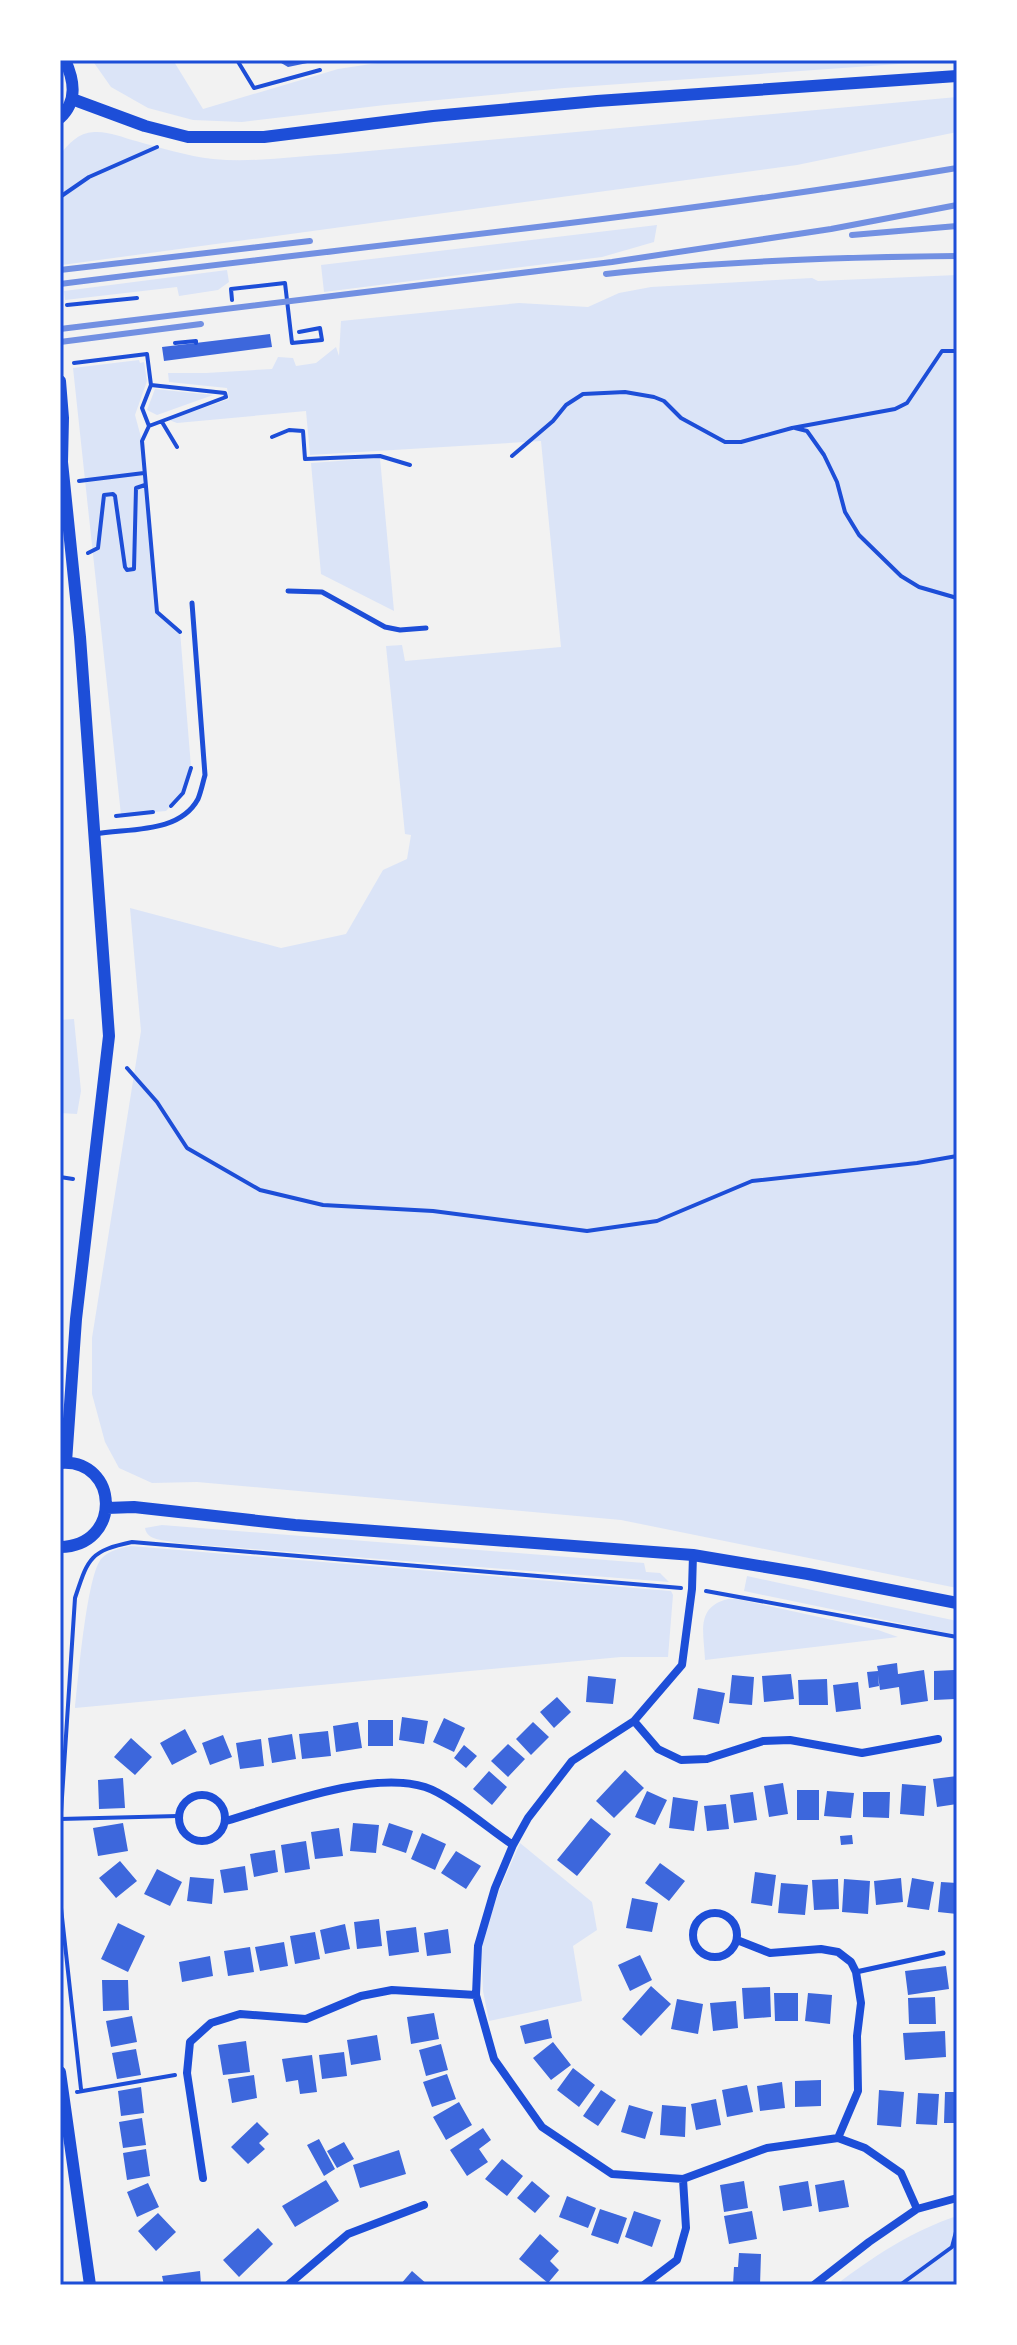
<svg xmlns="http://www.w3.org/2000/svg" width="1017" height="2345" font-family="'Asap Condensed',sans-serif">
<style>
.green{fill:#dbe4f7}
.building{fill:#3d67dc}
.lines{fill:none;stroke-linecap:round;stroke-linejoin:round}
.path{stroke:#1d4ed8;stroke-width:4}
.service{stroke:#1d4ed8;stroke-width:5}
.minor{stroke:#1d4ed8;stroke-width:8}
.tertiary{stroke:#1d4ed8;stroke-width:12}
.rail{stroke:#7290e2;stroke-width:6}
.neatline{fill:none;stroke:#1d4ed8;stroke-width:3}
</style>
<rect width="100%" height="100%" fill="#f2f2f2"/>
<!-- green -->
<path class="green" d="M92 60H173L203 109 338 69 397 60H955L564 88 385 105 242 122 193 120 148 108 111 87Z
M957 97V132L797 165 62 265 60 155C69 143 78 133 94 132 108 131 122 137 136 141 161 148 187 156 213 159 253 163 296 156 336 154Z
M657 225 654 242 602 257 324 292 321 265Z
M227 270 229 282 218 290 179 296 177 287 65 300 64 291Z
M957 275V1588L621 1520 197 1482 152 1483 119 1468 105 1442 92 1394V1338L141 1031 130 908 281 948 346 934 383 870 407 859 411 835 405 834 386 646 402 645 405 661 561 647 541 441 310 455 306 411 177 423 169 420 229 399 227 388 169 382 168 373H206L272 369 278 357 293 358 296 366 316 363 336 347 339 356 341 321 519 303 588 307 619 293 651 287 812 278 818 281Z
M139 360 140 363 144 362 147 381 135 415 142 441 157 612 180 631 191 767 183 793 166 811 121 815 73 368Z
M155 389 213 395 157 415 147 410Z
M380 458 394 611 321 574 311 463Z
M74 1019 81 1091 77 1114 60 1113V1020Z
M162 1525 644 1563 646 1572 660 1573 669 1582 177 1543C165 1540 147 1541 145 1528Z
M131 1546 671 1591 673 1595 668 1657H621L75 1708C78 1681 87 1572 102 1558 110 1550 121 1548 131 1546Z
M747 1576 957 1621V1635L744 1591Z
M728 1599H737L878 1630 898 1637 705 1660C704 1633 695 1607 728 1599Z
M520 1843 592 1902 597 1930 573 1946 582 2001 489 2021 483 1991 481 1945 499 1891Z
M957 2216V2285H836C872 2257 914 2230 957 2216Z"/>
<!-- building -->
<path class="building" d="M276 60H316L317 61 288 67Z
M270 334 272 347 164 361 162 347Z
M897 1663 898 1674 924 1670 928 1701 901 1705 899 1687 880 1690 878 1675 879 1686 869 1688 867 1672 878 1671 877 1666Z
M954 1670 955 1699 934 1700V1671Z
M791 1674 794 1699 764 1702 762 1676Z
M732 1675 754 1677 752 1705 729 1703Z
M588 1676 616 1679 613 1704 586 1702Z
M827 1679 828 1705H799L798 1680Z
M858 1682 861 1709 836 1712 833 1685Z
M698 1688 725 1693 719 1724 693 1719Z
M557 1697 571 1712 554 1728 540 1712Z
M402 1717 428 1721 424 1744 399 1740Z
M444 1718 465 1728 454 1752 433 1742Z
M368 1720H393V1746H368Z
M358 1722 362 1748 336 1752 333 1726Z
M533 1722 549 1737 531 1755 516 1739Z
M185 1729 197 1752 172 1765 160 1743Z
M328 1731 331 1756 302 1759 299 1734Z
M292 1734 296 1759 272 1763 268 1738Z
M223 1735 232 1757 210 1765 202 1743Z
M131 1738 152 1757 135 1775 114 1757Z
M261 1739 264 1766 240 1769 236 1743Z
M508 1744 525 1759 508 1777 491 1761Z
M464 1745 477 1756 466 1768 454 1758Z
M625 1770 644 1788 614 1818 596 1801Z
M489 1771 507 1787 492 1805 473 1789Z
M957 1776V1804L937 1807 933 1779Z
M123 1778 125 1808 99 1809 98 1780Z
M783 1783 788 1814 769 1817 764 1786Z
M902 1784 926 1786 924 1816 900 1814Z
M797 1790H819V1820H797Z
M647 1791 667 1800 655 1825 635 1817Z
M827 1791 854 1793 851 1818 824 1816Z
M753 1792 757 1820 734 1823 730 1795Z
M863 1792H890L889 1818 863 1817Z
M673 1797 698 1801 694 1831 669 1828Z
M726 1804 729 1829 707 1831 704 1806Z
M591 1818 611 1834 577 1876 557 1860Z
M123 1823 128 1851 98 1856 93 1828Z
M353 1823 379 1825 376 1853 350 1851Z
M389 1823 413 1831 406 1853 382 1845Z
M339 1828 343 1856 315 1859 311 1832Z
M422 1833 446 1844 435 1870 411 1859Z
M852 1835 853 1844 841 1845 840 1836Z
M306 1841 310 1869 285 1873 281 1845Z
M275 1850 278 1872 254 1877 250 1854Z
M456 1851 481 1866 466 1889 441 1873Z
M120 1861 137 1881 116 1898 99 1878Z
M660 1863 685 1881 669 1901 645 1883Z
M245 1866 248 1890 224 1893 220 1870Z
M157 1869 182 1882 170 1906 144 1894Z
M755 1872 776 1875 772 1906 751 1903Z
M190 1877 214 1879 212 1904 187 1901Z
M901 1878 903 1902 876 1905 874 1881Z
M912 1878 934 1882 929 1910 907 1907Z
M838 1879 839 1909 814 1910 812 1880Z
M844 1879 870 1881 868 1914 842 1912Z
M941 1882 957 1883V1914L938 1912Z
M781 1883 808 1885 805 1915 778 1913Z
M632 1898 658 1903 652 1932 626 1928Z
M379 1919 382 1946 357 1949 354 1922Z
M118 1923 145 1936 128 1972 101 1959Z
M345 1924 350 1949 325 1954 320 1930Z
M416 1927 419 1952 389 1956 386 1931Z
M448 1929 451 1953 427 1956 424 1933Z
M315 1932 320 1959 295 1964 290 1936Z
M284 1942 288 1966 260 1971 255 1947Z
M250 1947 254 1972 228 1976 224 1951Z
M640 1955 652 1980 630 1991 618 1965Z
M210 1956 213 1976 182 1982 179 1962Z
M946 1966 949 1989 908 1995 905 1971Z
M102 1980H128L129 2010 103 2011Z
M651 1986 671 2004 641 2036 622 2019Z
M770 1987 771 2017 744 2019 742 1988Z
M774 1993H798V2021H775Z
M808 1993 832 1995 830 2024 805 2021Z
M935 1997 936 2024H909L908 1998Z
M677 1999 703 2004 698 2034 671 2029Z
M736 2001 738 2028 713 2031 710 2003Z
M434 2013 439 2039 411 2044 407 2017Z
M132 2016 137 2042 111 2047 106 2021Z
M548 2019 552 2038 525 2044 520 2026Z
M945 2031 946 2057 905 2060 903 2033Z
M377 2035 381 2060 351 2065 347 2040Z
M246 2041 250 2072 223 2075 218 2045Z
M553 2042 571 2065 551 2080 533 2058Z
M441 2044 448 2070 426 2076 419 2050Z
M136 2049 141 2075 117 2079 112 2053Z
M344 2052 347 2076 322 2079 319 2055Z
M312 2055 317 2092 300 2094 298 2080 286 2082 282 2059Z
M573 2068 595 2085 579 2107 557 2090Z
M447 2074 456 2099 432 2107 423 2082Z
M254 2075 257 2098 232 2103 228 2079Z
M821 2080V2106L795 2107V2081Z
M782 2082 785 2108 760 2111 757 2086Z
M747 2085 753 2112 727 2117 722 2090Z
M141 2087 144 2113 121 2116 118 2091Z
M601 2090 616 2100 598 2126 583 2116Z
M879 2090 904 2092 901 2127 877 2125Z
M945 2092H957V2123H944Z
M918 2093 939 2094 937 2125 916 2124Z
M716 2099 721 2125 696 2130 691 2104Z
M459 2102 472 2125 446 2140 433 2117Z
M629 2105 653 2112 645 2139 621 2132Z
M662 2105 686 2107 685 2137 660 2135Z
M142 2118 146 2145 123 2148 119 2122Z
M257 2122 269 2134 259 2143 265 2149 248 2164 231 2147Z
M483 2128 491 2140 479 2149 488 2162 467 2176 450 2150Z
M319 2139 335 2169 324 2176 307 2145Z
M344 2142 354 2159 337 2168 327 2151Z
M146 2149 150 2176 127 2180 123 2153Z
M399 2150 406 2174 360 2188 353 2165Z
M502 2159 523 2176 507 2196 485 2179Z
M326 2180 339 2201 295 2227 282 2206Z
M844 2180 849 2207 819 2212 815 2185Z
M532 2181 550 2196 535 2213 517 2198Z
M744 2181 748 2208 724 2212 720 2185Z
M808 2181 812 2206 783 2211 779 2186Z
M148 2183 159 2207 137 2217 127 2192Z
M567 2196 596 2208 588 2228 559 2217Z
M600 2209 627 2218 618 2244 591 2235Z
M634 2211 661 2220 652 2247 625 2237Z
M752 2211 757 2239 729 2244 724 2216Z
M158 2213 176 2232 156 2251 138 2231Z
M258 2228 273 2244 239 2277 223 2260Z
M540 2234 559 2251 550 2261 559 2270 548 2283 519 2259Z
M739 2253 761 2254 760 2285H733L734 2267H738Z
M200 2271 201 2285H164L162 2276Z
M412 2271 428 2285H400Z"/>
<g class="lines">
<!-- path -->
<path class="path" d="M237 60 254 88 320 70
M60 197 89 177 157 147
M232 300 231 289 285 283 292 343 322 340 320 328 299 332
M67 305 137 298
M175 343 196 341V343
M74 363 147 354 151 385 225 393 226 397 149 426 142 441 157 612 180 632
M162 422 177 447
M149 426 142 408 151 385
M795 428 807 431 824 455 837 482 845 512 859 535 901 576 919 587 957 598
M272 437 289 430 303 431 305 459 380 456 410 465
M512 456 553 421 566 405 583 394 625 392 654 397 664 401 681 418 725 442H741L792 428 895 409 907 403 942 351H957
M79 481 144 473
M88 553 98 548 104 495 113 494 115 496 125 567 127 570 134 569 136 488 145 485
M171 806 183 793 191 768
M116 816 153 812
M127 1068 157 1102 187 1148 260 1190 323 1205 433 1211 587 1231 657 1221 752 1181 917 1163 957 1156
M60 1177 73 1179
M706 1591 957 1637
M60 1819 178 1816
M60 1828 75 1598C88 1559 89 1551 132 1542L681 1588
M60 1899 81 2089
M77 2092 175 2075
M900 2285 952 2247 957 2228"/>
<!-- service -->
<path class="service" d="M288 591 322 592 385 627 400 630 426 628
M95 834C129 828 179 834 198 799 201 792 203 782 205 775L192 603
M856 1972 943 1953"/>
<!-- minor -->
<path class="minor" d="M693 1555 692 1589 682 1665 634 1721 572 1761 528 1818 513 1845 495 1888 478 1946 476 1995 494 2059 542 2127 612 2174 683 2179 767 2148 838 2138 865 2148 901 2173 917 2209
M634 1721 658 1749 681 1760 707 1759 763 1741 790 1740 862 1753 938 1739
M179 1818a23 23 0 1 1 46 0a23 23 0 1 1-46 0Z
M226 1821C280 1805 371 1770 425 1787 450 1795 490 1830 513 1845
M693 1935a22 22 0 1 1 44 0a22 22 0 1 1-44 0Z
M737 1940 770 1953 821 1949 838 1952 851 1962 856 1972 861 2003 857 2036 858 2091 838 2138
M203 2178 187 2073 190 2042 211 2023 240 2014 306 2019 361 1996 392 1990 476 1995
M288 2285 348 2234 424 2205
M644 2285 677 2260 686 2228 683 2179
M814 2285 869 2242 917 2209 957 2198"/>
<!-- tertiary -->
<path class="tertiary" d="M72 99 145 126 188 137H264L433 116 597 101 957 76
M60 118C78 101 74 80 65 60
M60 381 63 418 62 462 80 637 109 1036 76 1319 66 1462
M107 1508 134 1507 295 1525 693 1555 808 1574 957 1603
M60 1547C123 1546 119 1459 61 1463
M60 2072 90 2285"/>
<!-- rail -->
<path class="rail" d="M852 235 957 226
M60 270 310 241
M606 274C722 261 840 257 957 256
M60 284C359 246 660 218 957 168
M60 329 612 262 831 229 957 205
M60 342 201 324"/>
</g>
<!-- border -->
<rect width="1017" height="2345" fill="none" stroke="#ffffff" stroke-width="124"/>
<rect x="62" y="62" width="893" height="2221" class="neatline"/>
</svg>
